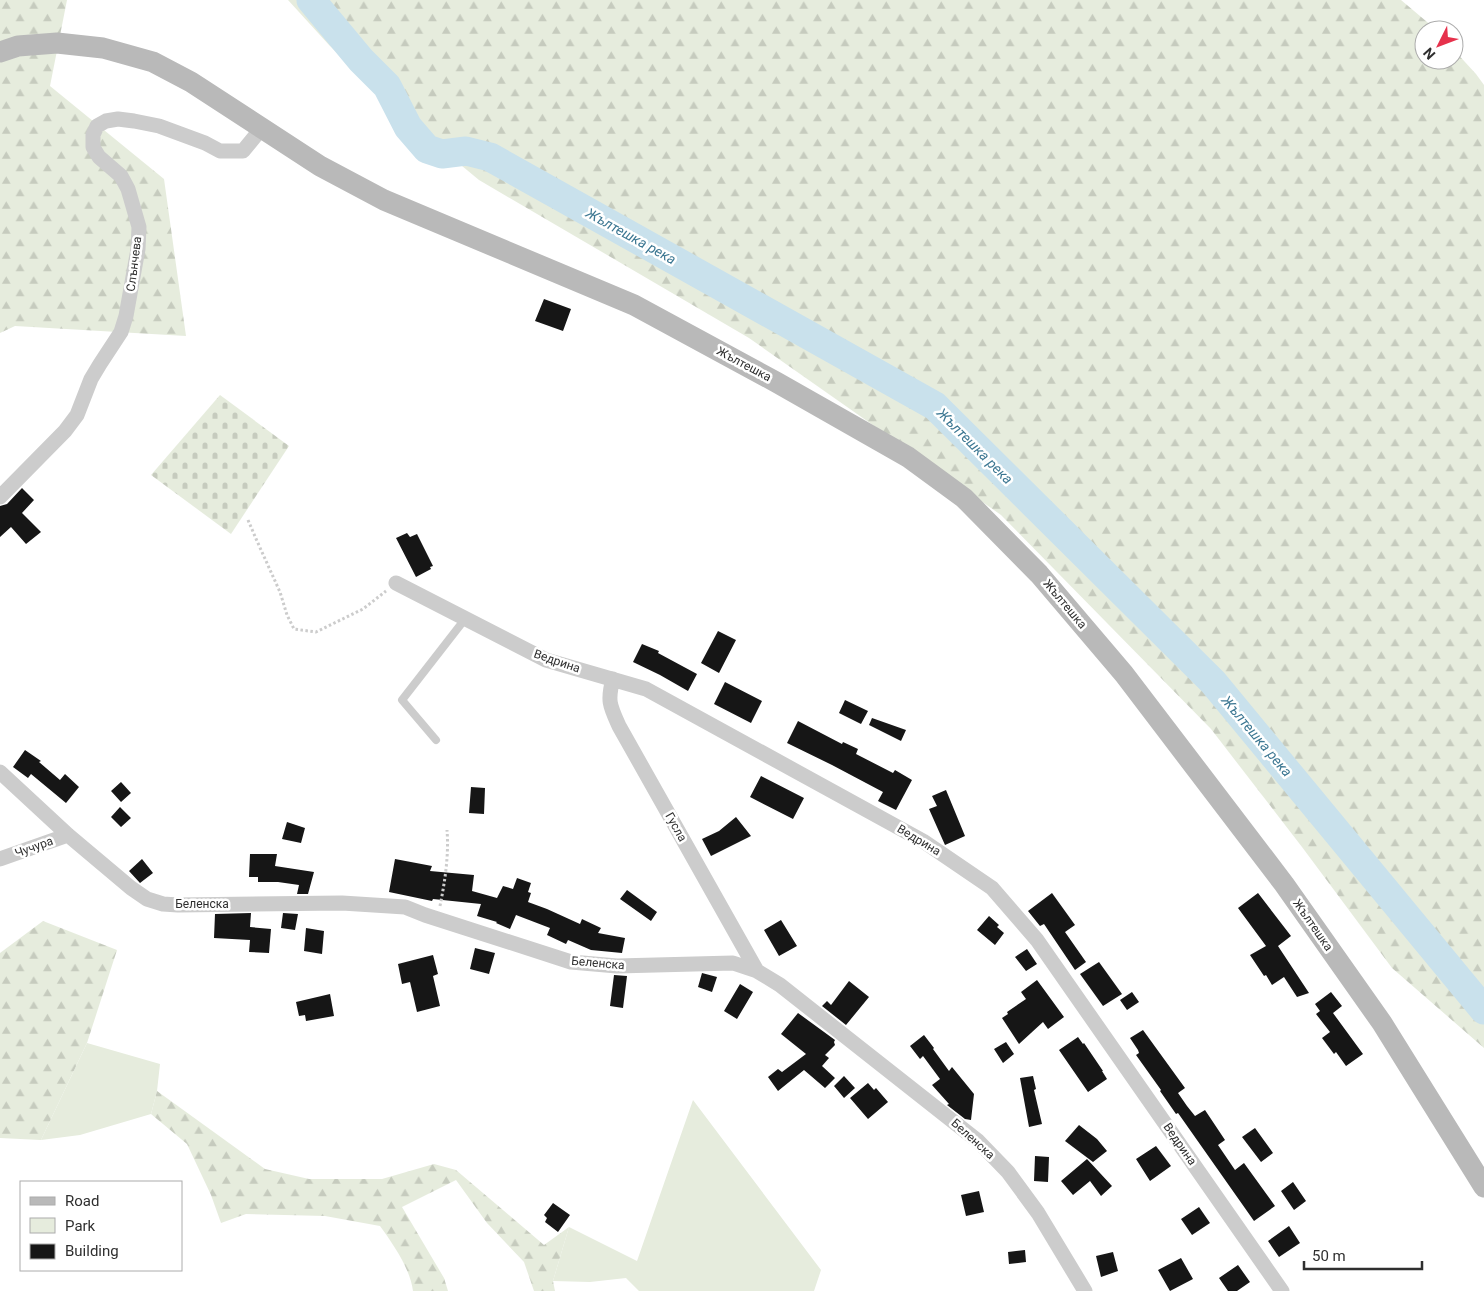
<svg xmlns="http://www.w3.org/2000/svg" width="1484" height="1291" font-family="Roboto,sans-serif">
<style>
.green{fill:#e6ecdd}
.forest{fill:url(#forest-firs)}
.cemetery{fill:url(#cemetery-stones)}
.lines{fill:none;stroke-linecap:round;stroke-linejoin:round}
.river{stroke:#c9e1ec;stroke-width:29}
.building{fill:#161616}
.path{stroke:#ccc;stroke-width:3;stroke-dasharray:2.5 2.5;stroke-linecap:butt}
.lane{stroke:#ccc;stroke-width:8}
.street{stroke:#ccc;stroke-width:15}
.secondary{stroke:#b9b9b9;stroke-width:21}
.labels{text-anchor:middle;stroke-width:5;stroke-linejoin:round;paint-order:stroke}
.street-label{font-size:12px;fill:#2f2f2f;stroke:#fff}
.water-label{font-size:14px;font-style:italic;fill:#3c7792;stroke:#fff}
</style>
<defs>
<pattern id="forest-firs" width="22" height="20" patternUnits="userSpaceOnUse" patternTransform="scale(1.25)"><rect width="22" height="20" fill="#e6ecdd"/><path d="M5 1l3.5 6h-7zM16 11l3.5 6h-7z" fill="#c6cbbe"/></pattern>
<pattern id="cemetery-stones" width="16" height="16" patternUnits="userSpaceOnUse" patternTransform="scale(1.25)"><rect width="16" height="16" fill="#e6ecdd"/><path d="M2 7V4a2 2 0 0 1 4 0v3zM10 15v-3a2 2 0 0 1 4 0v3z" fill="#c6cbbe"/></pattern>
</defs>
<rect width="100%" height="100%" fill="#fff"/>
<!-- green -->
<path class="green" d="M87 1043 160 1064 157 1091 151 1114 80 1135 41 1140Z
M693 1100 821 1270 814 1291H639L626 1278 590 1282 553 1281 569 1227 637 1261Z"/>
<!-- forest -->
<path class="forest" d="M0 0H67L50 86 164 179 186 336 15 326 0 333Z
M288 0H1401L1433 27 1436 30H1424V60H1454V50L1476 74 1484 85V1048L1392 968 1302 847 1211 729 1001 515 749 338 479 180 404 118 329 45Z
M43 921 117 950 87 1043 41 1140 0 1138V953Z
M157 1091 265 1169 309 1179H382L434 1164 456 1170 544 1245 569 1227 553 1281 555 1291H534L524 1262 487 1223 456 1180 402 1207 444 1278 448 1291H413C410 1268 393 1244 380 1226L325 1216 246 1214 221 1223 211 1195 187 1144 151 1114Z"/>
<!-- cemetery -->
<path class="cemetery" d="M220 395 289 446 231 534 151 475Z"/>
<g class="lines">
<!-- river -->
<path class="river" d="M311 0 361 60 387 86 408 127 427 149 442 154 466 151 490 157 935 406 1213 682 1484 1010"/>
</g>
<!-- building -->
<path class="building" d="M544 299 571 309 563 331 535 321Z
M22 488 34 500 22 513 41 532 26 544 11 527 0 537V506L7 504Z
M407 533 410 537 417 534 433 566 430 567 431 569 416 577 396 538Z
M718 631 736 640 719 673 701 663Z
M642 644 659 651 658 653 697 674 688 691 660 675 633 662Z
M725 682 762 701 751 723 714 704Z
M845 700 868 711 861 724 839 713Z
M872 718 906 730 901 741 869 725Z
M798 721 842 744 843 742 858 749 856 754 893 773 895 770 912 780 896 810 878 801 883 792 832 765 787 743Z
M25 750 41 761 39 762 60 780 65 774 79 787 66 803 31 774 28 778 13 767Z
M761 776 804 798 793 819 750 797Z
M121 782 131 793 121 802 111 791Z
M471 787 485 788 484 814 469 813Z
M946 790 965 836 945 845 929 809 937 806 932 796Z
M120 807 131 818 121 827 111 817Z
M736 817 751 836 711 856 702 839 719 831Z
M287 822 305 828 301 843 282 839Z
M250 854H277L275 866 314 872 308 894H297L299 885 278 882H258V877H249Z
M142 859 153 873 140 883 129 871Z
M395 859 432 866 430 871 474 875 472 891 497 898 503 886 513 889 517 878 531 883 528 892 531 893 528 902 547 909 580 924 582 919 584 920 601 928 598 933 625 938 622 953 591 950 568 940 566 944 547 935 550 928 516 915 510 929 496 923 497 922 477 916 481 904 433 899 432 901 389 892Z
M627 890 657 912 651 921 620 899Z
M1052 893 1075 925 1065 932 1086 962 1075 970 1044 924 1040 926 1028 911Z
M1258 893 1291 936 1278 946 1309 993 1297 997 1284 977 1272 985 1266 975 1264 976 1250 955 1266 946 1238 908Z
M251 913 250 927 271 929 269 953 249 952 250 940 214 938 215 914Z
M283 913 298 914 295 930 281 928Z
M989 916 999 925 997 927 1004 933 995 945 977 930Z
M781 920 797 946 779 956 764 930Z
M306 928 324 931 322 954 304 951Z
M475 948 495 953 489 974 470 969Z
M1027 949 1037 964 1026 971 1015 957Z
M433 955 438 974 433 976 440 1006 417 1012 410 982 402 984 398 964Z
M1099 962 1122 994 1103 1006 1080 974Z
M702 973 717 977 712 992 698 987Z
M614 975 627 976 623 1008 610 1006Z
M1037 980 1064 1017 1048 1029 1043 1022 1019 1044 1002 1018 1008 1014 1007 1012 1026 999 1021 992Z
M849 981 869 997 846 1025 822 1006 827 1001 831 1005Z
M740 984 753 992 737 1019 724 1011Z
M1132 992 1139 1002 1127 1010 1120 1000Z
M1331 992 1342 1006 1333 1013 1363 1054 1346 1066 1336 1052 1334 1054 1322 1038 1330 1032 1316 1014 1320 1011 1315 1004Z
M330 994 334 1016 306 1021 305 1015 299 1016 296 1002Z
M798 1013 835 1040 834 1042 835 1045 825 1055 829 1058 822 1066 835 1078 825 1088 804 1070 778 1091 768 1077 778 1069 782 1072 806 1054 781 1034Z
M1143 1030 1185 1088 1178 1093 1187 1106 1195 1116 1205 1110 1225 1140 1218 1145 1235 1170 1244 1163 1275 1206 1254 1221 1178 1113 1176 1114 1167 1101 1160 1091 1161 1090 1136 1055 1139 1053 1138 1050 1130 1038Z
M924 1035 934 1048 933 1049 949 1071 952 1067 974 1094 971 1120 965 1119 947 1105 949 1104 932 1085 940 1079 923 1056 920 1059 910 1046Z
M1078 1037 1083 1044 1084 1043 1103 1071H1102L1107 1079 1088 1092 1059 1050Z
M1006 1042 1014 1054 1003 1063 994 1049Z
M844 1076 855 1088 844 1098 834 1086Z
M1033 1076 1036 1089 1034 1090 1042 1124 1029 1127 1020 1078Z
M868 1083 874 1090 876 1088 888 1102 868 1119 850 1098Z
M1079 1125 1097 1139 1107 1151 1093 1162 1065 1141Z
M1255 1128 1273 1153 1261 1162 1242 1137Z
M1156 1146 1171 1166 1150 1181 1136 1159Z
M1035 1156 1049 1157 1048 1182 1034 1181Z
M1087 1159 1112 1186 1101 1196 1090 1181 1073 1195 1061 1181Z
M1293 1182 1306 1201 1294 1210 1281 1191Z
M979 1191 984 1212 966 1216 961 1195Z
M553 1203 570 1215 558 1232 545 1222 547 1218 544 1215Z
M1199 1207 1210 1223 1192 1235 1181 1219Z
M1289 1226 1300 1243 1279 1257 1268 1241Z
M1025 1250 1026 1262 1009 1264 1008 1252Z
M1113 1252 1118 1271 1101 1277 1096 1256Z
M1181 1258 1193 1279 1170 1291 1158 1270Z
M1238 1265 1250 1282 1237 1291H1228L1219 1278Z"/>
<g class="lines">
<!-- path -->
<path class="path" d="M248 520 257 541 280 592 287 615 294 629 316 632 363 609 386 591
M440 906C445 881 449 855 447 830"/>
<!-- lane -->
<path class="lane" d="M436 740 402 700 465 619"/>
<!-- street -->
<path class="street" d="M0 497 65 431 77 415 91 379 100 364 121 332 126 316 138 249 139 227 128 189 121 176 99 157 93 147V135L97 126 106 121 118 119 134 121 159 126 205 143 220 151H243L261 129
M396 583 546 660 646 689 923 841 992 888 1037 940 1282 1291
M613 679C607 701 610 706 619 726L757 971
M0 772 68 835 131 888 147 899 163 904 178 905 342 903 405 907 425 915 571 962 617 966 733 963 757 971 780 985 978 1141 1008 1172 1038 1213 1085 1291
M0 859 68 835"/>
<!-- secondary -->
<path class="secondary" d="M0 52 18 46 57 43 103 48 153 62 191 82 320 166 384 200 634 305 776 382 908 457 964 498 1039 574 1124 674 1284 884 1382 1023 1484 1187"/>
</g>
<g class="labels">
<!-- street labels -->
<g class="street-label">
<text transform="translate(134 264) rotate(-83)" y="4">Слънчева</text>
<text transform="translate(744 364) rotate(28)" y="4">Жълтешка</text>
<text transform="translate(1065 604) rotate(50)" y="4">Жълтешка</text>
<text transform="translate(557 661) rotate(19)" y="4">Ведрина</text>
<text transform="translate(676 827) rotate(61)" y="4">Гусла</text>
<text transform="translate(919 840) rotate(31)" y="4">Ведрина</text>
<text transform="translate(34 847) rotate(-20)" y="4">Чучура</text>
<text x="202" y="908">Беленска</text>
<text transform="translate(1313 925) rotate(55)" y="4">Жълтешка</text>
<text transform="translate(598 963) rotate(5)" y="4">Беленска</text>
<text transform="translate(973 1139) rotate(42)" y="4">Беленска</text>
<text transform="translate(1180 1144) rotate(55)" y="4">Ведрина</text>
</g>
<!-- water labels -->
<g class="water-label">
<text transform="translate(631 236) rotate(29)" y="5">Жълтешка река</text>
<text transform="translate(975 446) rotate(45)" y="5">Жълтешка река</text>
<text transform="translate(1257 736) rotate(50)" y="5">Жълтешка река</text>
</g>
</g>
<!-- legend -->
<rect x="20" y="1181" width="162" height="90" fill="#ffffff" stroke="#acacac"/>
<rect x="30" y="1197" width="25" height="8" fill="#b9b9b9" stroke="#acacac"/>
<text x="65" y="1206" font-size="15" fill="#2f2f2f">Road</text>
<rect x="30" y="1218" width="25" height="15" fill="#e6ecdd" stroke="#acacac"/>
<text x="65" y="1231" font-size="15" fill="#2f2f2f">Park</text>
<rect x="30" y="1244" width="25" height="15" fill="#161616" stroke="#acacac"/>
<text x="65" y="1256" font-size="15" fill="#2f2f2f">Building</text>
<!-- north arrow -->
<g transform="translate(1439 45) rotate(228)"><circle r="24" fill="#ffffff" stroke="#acacac"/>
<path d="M0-4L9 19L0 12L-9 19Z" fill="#e6314c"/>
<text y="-8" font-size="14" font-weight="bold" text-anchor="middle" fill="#2f2f2f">N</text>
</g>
<!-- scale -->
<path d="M1304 1261v8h118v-8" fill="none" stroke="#2f2f2f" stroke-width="2.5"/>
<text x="1312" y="1261" font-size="15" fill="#2f2f2f" stroke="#ffffff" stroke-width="4" paint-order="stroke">50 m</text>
</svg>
